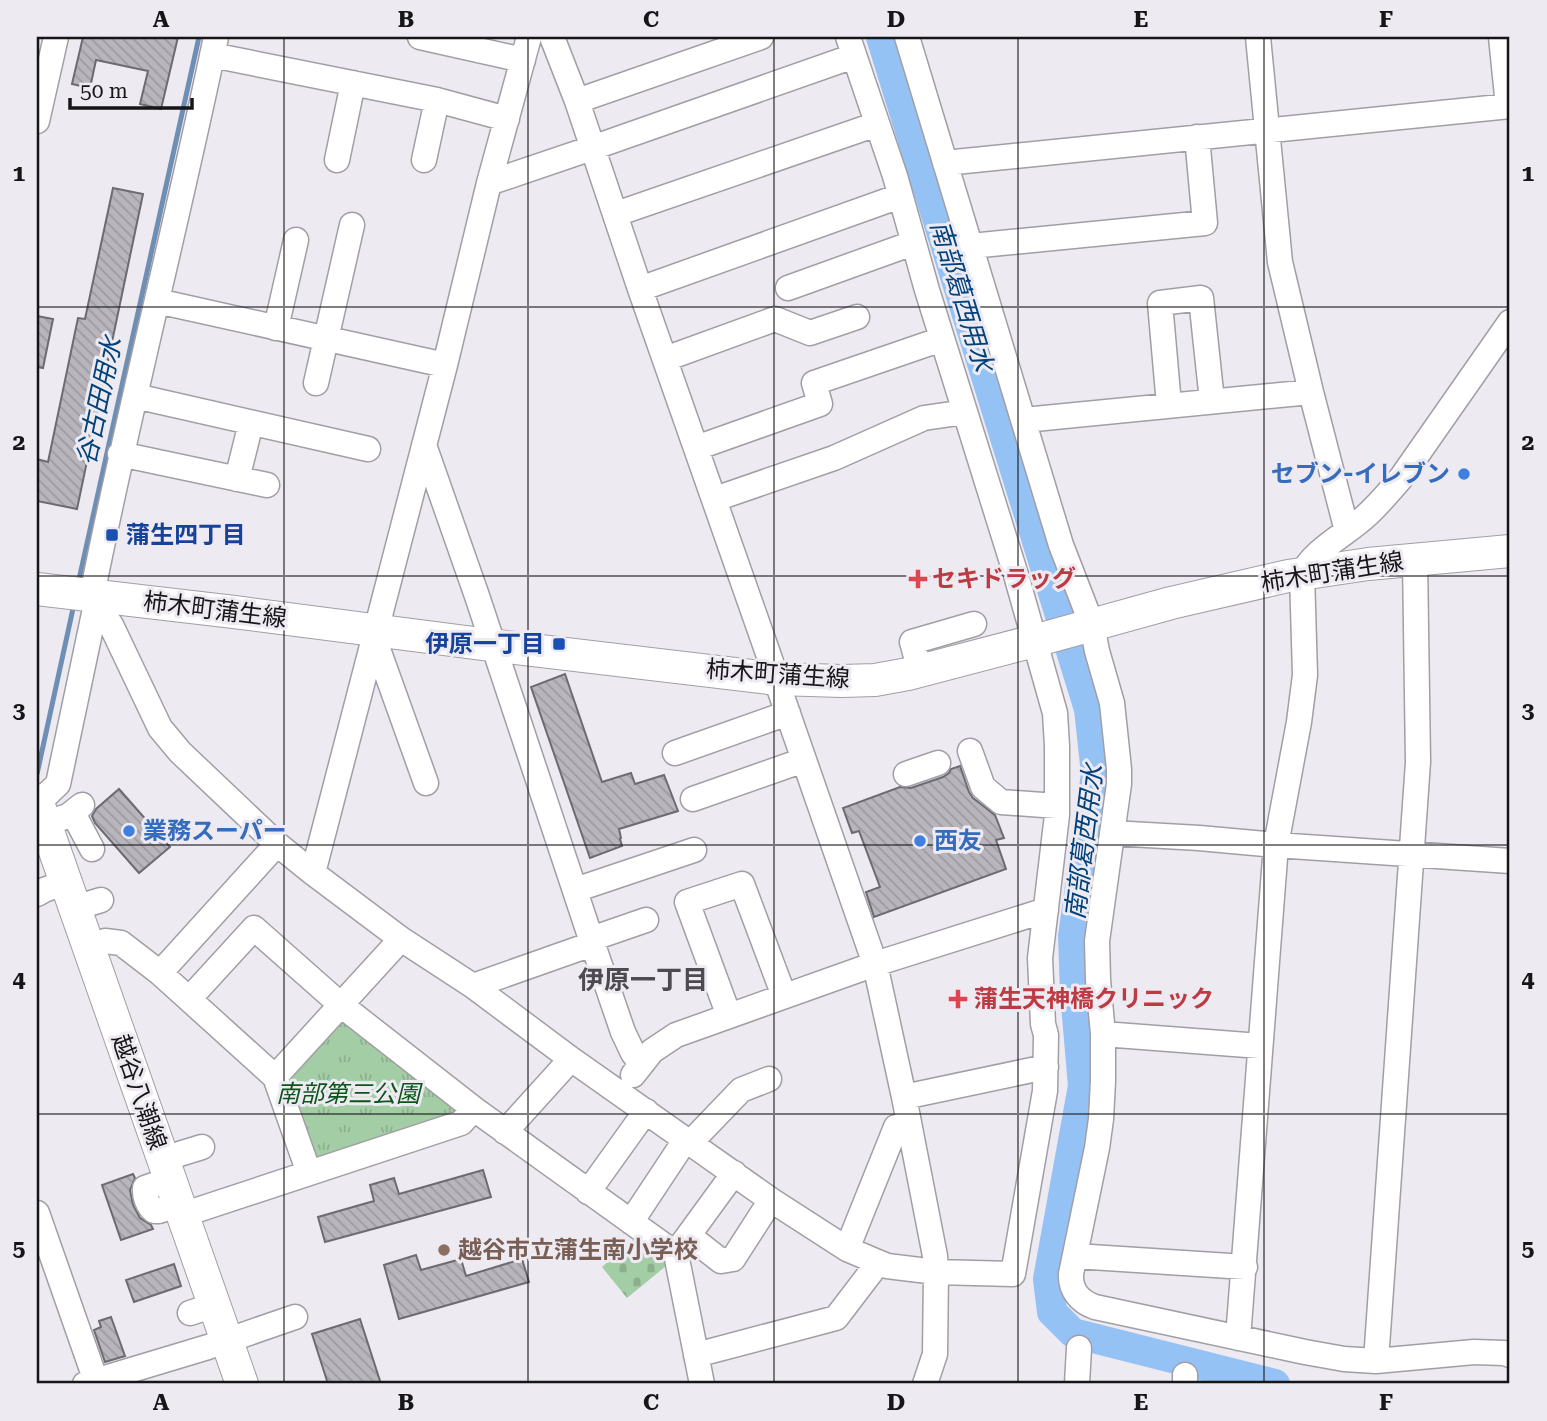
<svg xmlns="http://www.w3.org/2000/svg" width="1547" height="1421" font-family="'Roboto Serif','Noto Sans JP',serif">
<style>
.cemetery{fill:url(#cemetery-stones)}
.park{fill:url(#park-tufts)}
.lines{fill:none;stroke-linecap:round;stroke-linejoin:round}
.stream{stroke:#6f8eb3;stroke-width:5}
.river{stroke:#95c2f5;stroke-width:30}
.building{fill:url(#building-back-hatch);stroke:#6d6b72;stroke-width:2}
.minor-casing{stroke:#a19ea5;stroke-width:27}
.major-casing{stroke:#a19ea5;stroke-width:34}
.minor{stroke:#fff;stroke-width:24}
.major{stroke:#fff;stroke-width:32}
.grid{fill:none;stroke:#161518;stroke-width:2;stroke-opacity:0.55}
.shop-dot{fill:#3f7fe0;stroke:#edeaf2;stroke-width:2.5}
.transit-dot{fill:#1a4fb4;stroke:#edeaf2;stroke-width:2.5}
.health-dot{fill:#e0444e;stroke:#edeaf2;stroke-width:2.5}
.education-dot{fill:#8d6e63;stroke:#edeaf2;stroke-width:2.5}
.labels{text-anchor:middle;stroke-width:6;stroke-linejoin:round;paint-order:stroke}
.shop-label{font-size:24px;font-weight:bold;fill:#366cbe;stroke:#edeaf2;text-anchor:start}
.transit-label{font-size:24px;font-weight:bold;fill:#164399;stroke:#edeaf2;text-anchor:start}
.street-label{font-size:24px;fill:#161518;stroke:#edeaf2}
.health-label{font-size:24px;font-weight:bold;fill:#be3a42;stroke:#edeaf2;text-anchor:start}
.park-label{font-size:24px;font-style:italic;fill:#0d541c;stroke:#edeaf2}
.education-label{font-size:24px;font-weight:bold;fill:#785e54;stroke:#edeaf2;text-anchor:start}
.water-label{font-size:26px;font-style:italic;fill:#02427a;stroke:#edeaf2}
.neighbourhood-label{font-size:26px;font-weight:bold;fill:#4d4a51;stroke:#edeaf2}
.neatline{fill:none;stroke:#161518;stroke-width:2.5}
.grid-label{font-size:23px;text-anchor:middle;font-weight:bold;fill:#161518}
</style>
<defs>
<pattern id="cemetery-stones" width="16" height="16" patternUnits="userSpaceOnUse" patternTransform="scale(1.75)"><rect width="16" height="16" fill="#a3cda5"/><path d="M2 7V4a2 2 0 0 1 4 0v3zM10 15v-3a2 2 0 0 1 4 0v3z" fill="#8caf8d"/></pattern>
<pattern id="park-tufts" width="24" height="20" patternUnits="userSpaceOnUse" patternTransform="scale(1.75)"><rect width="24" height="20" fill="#a3cda5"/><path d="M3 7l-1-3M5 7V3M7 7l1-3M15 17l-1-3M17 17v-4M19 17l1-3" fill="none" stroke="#8caf8d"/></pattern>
<pattern id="building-back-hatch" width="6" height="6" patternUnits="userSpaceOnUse" patternTransform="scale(1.75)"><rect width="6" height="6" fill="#b8b5bd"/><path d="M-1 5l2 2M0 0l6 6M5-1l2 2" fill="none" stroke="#9d9ba2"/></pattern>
</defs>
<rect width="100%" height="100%" fill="#edeaf2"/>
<!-- cemetery -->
<path class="cemetery" d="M634 1239 665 1259 666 1266 627 1298 602 1267Z"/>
<!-- park -->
<path class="park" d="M339 1018 457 1108 455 1117 322 1161 313 1158 287 1075Z"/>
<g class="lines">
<!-- stream -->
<path class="stream" d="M78 584 199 37
M37 774 74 604"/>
<!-- river -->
<path class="river" d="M881 37 1089 709 1096 774 1073 936 1075 993 1083 1086 1048 1279 1052 1312 1073 1333 1275 1384"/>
</g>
<!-- building -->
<path class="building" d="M83 37H178L161 109 140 104 148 71 96 60 90 88 72 84Z
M113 188 143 194 77 509 37 501V459L48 462 78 318 85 319Z
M37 316 53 319 43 368 37 367Z
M565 674 602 782 631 773 635 784 664 775 678 811 619 829 621 838 620 839 622 846 590 858 531 687Z
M960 766 969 792 973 798 995 815 1004 838 996 840 1006 869 874 917 866 892 880 887 859 831 852 833 843 808 900 787 911 788 943 777 949 773 951 769Z
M119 789 170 847 139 873 95 823 92 816 96 809Z
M483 1170 491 1197 325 1242 318 1217 374 1201 370 1185 394 1178 399 1194Z
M133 1174 135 1178 130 1190 133 1205 140 1218 151 1225 153 1229 121 1240 102 1185Z
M416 1255 421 1270 461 1259 466 1276 522 1259 529 1282 399 1319 384 1265Z
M174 1264 181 1286 134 1302 126 1280Z
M111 1317 125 1356 105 1362 94 1330 101 1327 99 1321Z
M360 1319 381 1384H328L312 1334Z"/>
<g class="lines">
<defs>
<path id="minor" d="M216 37C177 224 129 408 92 595L96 604 111 625 160 728 180 752 277 844 313 873 401 939 473 986 571 1059 771 1200 847 1249 887 1266 936 1272 1013 1274 1045 1091 1046 1035 1043 1024 1040 958 1057 815V746L1055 713 1016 575 927 290 895 176 848 37
M420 37 523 60
M552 37 577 101 640 289 777 679 779 688 875 964 904 1097 935 1256 936 1272 935 1354 925 1384
M907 37 1061 545 1092 625 1097 651 1112 703 1119 769V784L1097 941 1098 980 1103 1034V1081L1101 1119 1097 1148 1071 1274C1070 1290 1080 1302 1095 1307L1305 1352 1344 1359 1376 1361 1474 1352 1504 1353 1510 1355
M1258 37 1280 262 1311 392 1347 531
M1501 37 1508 106
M212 55 437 100 507 119
M577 101 761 37
M37 121 56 37
M337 160 353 83
M424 160 437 100
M945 163 1510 106
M489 183 592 148 854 56
M616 214 877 124
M971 246 1205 223 1197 137
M788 288 913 243
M640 289 900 196
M157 301 445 365
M276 328 296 240
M665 359 775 319 810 333 857 317
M316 383 352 225
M135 396 368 449
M1169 405 1160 303 1201 298 1212 401
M1024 420 1311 392
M424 445 477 596 591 939 623 1032 633 1053 641 1064
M696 448 820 404 814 383 942 339
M120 454 267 485
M237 479 251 423
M715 499 834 458 924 418 965 412
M374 638 426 783
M920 671 912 642 974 624
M970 751 983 787 1001 802 1057 806
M675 753 788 713
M906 774 938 763
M693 799 804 760
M38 803 58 784 96 604
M73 813 92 849
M46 823 68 816 82 805
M1112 833 1199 838 1276 845 1510 861
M313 873 445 365 489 183 529 37
M575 890 694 850
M37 894 44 890 66 882
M75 908 101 900
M591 939 646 920
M89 947 105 941 121 943 160 973 275 1077 309 1173
M160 973 277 844
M473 986 592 944
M189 999 254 928 341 1005 474 1109 676 1254 702 1384
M729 1016 687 902 742 884 784 996
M1103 1034 1260 1046
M633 1075 652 1051 676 1035 875 964 1046 910
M275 1077 401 939
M904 1097 1046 1067
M505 1132 571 1059
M691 1142 741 1090 769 1079
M163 1159 202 1147
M170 1179 145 1188C144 1196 148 1206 154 1211H159L179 1204
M588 1192 646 1111
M37 1213 97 1384
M182 1215 461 1123 474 1109
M631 1222 686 1139
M689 1236 721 1261 733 1259 771 1200
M680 1247 734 1173
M847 1249 896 1127 909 1125
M1075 1256 1245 1267
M190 1313 214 1305
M1238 1338 1276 845 1299 722 1305 675 1302 574C1314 549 1347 534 1367 515 1379 504 1390 491 1401 478L1510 322
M696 1355 836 1318 878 1263
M1376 1361 1418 762 1415 559
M1185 1375V1384
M85 1384 208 1347 295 1317
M1077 1384 1079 1348"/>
<path id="major" d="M37 589 234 612 482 644 777 679 842 681 875 680 908 674 1034 641 1171 603 1288 576 1368 564 1510 551
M37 800 242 1384"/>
</defs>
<!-- minor casing -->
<use href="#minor" class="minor-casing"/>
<!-- major casing -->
<use href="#major" class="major-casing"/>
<!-- minor -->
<use href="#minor" class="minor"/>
<!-- major -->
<use href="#major" class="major"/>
</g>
<!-- grid -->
<path class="grid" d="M284 37V1384M528 37V1384M774 37V1384M1018 37V1384M1264 37V1384M37 307H1510M37 576H1510M37 845H1510M37 1114H1510"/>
<!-- markers -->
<g class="shop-dot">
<circle cx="1464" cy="474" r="7"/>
<circle cx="129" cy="831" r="7"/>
<circle cx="920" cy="841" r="7"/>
</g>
<g class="transit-dot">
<rect x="105" y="528" width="14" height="14" rx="3.5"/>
<rect x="552" y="637" width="14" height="14" rx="3.5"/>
</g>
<g class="health-dot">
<path d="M914.5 568.5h7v7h7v7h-7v7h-7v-7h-7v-7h7z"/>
<path d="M954.5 988.5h7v7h7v7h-7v7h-7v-7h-7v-7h7z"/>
</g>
<circle class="education-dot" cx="444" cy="1250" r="7"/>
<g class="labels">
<!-- shop labels -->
<g class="shop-label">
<text x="1450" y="482" text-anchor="end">セブン-イレブン</text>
<text x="143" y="839">業務スーパー</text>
<text x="934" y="849">西友</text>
</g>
<!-- transit labels -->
<g class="transit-label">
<text x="126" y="543">蒲生四丁目</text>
<text x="545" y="652" text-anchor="end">伊原一丁目</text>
</g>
<!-- street labels -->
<g class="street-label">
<text transform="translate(1332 572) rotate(-9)" y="8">柿木町蒲生線</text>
<text transform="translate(215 610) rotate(7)" y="8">柿木町蒲生線</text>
<text transform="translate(778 674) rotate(4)" y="8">柿木町蒲生線</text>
<text transform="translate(139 1092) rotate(71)" y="8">越谷八潮線</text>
</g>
<!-- health labels -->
<g class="health-label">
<text x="932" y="587">セキドラッグ</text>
<text x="974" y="1007">蒲生天神橋クリニック</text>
</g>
<!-- park labels -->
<g class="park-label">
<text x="348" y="1102">南部第三公園</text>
</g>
<!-- education labels -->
<g class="education-label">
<text x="458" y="1258">越谷市立蒲生南小学校</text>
</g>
<!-- water labels -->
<g class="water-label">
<text transform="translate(962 296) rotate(73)" y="9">南部葛西用水</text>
<text transform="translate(99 401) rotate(-78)" y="9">谷古田用水</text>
<text transform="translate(1084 842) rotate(-83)" y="9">南部葛西用水</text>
</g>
<!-- neighbourhood labels -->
<g class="neighbourhood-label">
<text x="643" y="989">伊原一丁目</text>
</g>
</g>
<!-- border -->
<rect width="1547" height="1421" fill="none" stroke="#edeaf2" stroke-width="77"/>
<!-- scale -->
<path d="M70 98v10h122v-10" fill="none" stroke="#161518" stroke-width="3.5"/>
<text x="80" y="98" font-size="21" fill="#161518" stroke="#edeaf2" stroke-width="5" paint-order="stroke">50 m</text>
<rect x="38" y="38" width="1470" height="1344" class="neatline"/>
<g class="grid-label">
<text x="161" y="27">A</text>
<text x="406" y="27">B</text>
<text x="651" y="27">C</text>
<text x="896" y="27">D</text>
<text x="1141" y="27">E</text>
<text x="1386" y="27">F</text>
<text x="19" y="181">1</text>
<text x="1528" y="181">1</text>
<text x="19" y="450">2</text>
<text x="1528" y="450">2</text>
<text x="19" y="718">3</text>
<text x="1528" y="718">3</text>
<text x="19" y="987">4</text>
<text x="1528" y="987">4</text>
<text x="19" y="1256">5</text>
<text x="1528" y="1256">5</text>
<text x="161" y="1410">A</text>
<text x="406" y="1410">B</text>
<text x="651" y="1410">C</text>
<text x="896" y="1410">D</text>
<text x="1141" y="1410">E</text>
<text x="1386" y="1410">F</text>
</g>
</svg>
